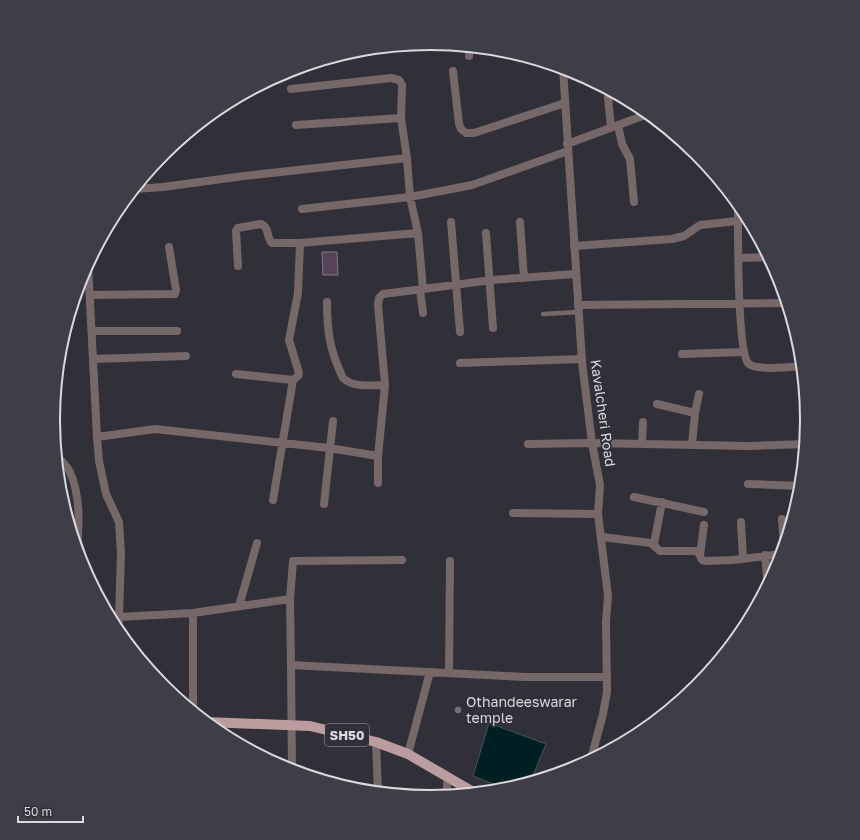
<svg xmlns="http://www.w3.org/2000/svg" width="860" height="840" font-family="'Golos Text',sans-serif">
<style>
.water{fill:#001f23;stroke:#41575b}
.building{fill:#574357;stroke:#837b83}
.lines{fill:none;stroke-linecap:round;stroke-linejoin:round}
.service{stroke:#766869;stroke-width:4.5}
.minor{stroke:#766869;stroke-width:8}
.tertiary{stroke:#766869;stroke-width:8}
.primary{stroke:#bb9da0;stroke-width:10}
.worship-dot{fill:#6b7280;stroke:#312f38;stroke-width:1.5}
.labels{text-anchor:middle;stroke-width:3.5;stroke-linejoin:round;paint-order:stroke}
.shield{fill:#312f38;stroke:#a7a6ad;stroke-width:1}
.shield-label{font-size:13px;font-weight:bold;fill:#dad9df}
.street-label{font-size:14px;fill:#dad9df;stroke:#312f38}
.poi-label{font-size:14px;fill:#dad9df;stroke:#312f38;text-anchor:start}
.rim{fill:none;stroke:#dad9df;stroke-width:2}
</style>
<rect width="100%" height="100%" fill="#312f38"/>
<!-- water -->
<path class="water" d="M489 723 546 744 530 782 506 789 473 776Z"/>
<!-- building -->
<path class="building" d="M322 252H337L338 275H323Z"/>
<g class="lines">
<!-- service -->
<path class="service" d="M543 314 578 312"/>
<!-- minor -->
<path class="minor" d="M469 47V56
M453 71 459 124 461 129 466 133H474L565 103
M291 89 391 78 399 80 402 85 401 118 407 158 410 197 418 233 423 289 383 294 379 298 378 305 385 385 378 456V483
M608 98 611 127
M296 125 401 118
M618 125 622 144 630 159 634 202
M567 144 648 114
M134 189 163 187 244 176 407 158
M738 204C738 228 737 349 748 363 754 371 791 367 802 366
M302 209 410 197 472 185 568 151
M451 222 460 332
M520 222 524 278
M486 233 493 328
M574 246 672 239 684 236 700 225 738 221
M739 258 768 257
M88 264 97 437 99 461 106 494 119 522 121 553 119 617 193 613 290 599 293 561 402 560
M238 266 236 231 238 228 260 224C270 226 266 238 272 243H300
M423 289 492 280 576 274
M420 290 423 313
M90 295 175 294 176 290 169 247
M327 302C327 332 330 351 343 378 353 388 372 385 385 385
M578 305 787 303
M92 331H177
M682 354 743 352
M93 359 186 356
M460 363 582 359
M236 374 293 380 273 500
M293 380 298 376 299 373 289 340 298 293 300 243 418 233
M657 404 695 413 692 445
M695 413 699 394
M97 437 155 429 329 448 378 456
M528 444 592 443 749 446 805 444
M642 444 643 422
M56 455C61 460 67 466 70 472 81 497 79 524 77 550
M748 484 801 486
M634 497 704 512
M324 504 333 421
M513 513 598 514
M782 519 784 547
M741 522 743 559
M602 537 651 543 660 551H695L698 552 702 560 705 561 733 560 782 554
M654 544 662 502
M700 555 704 525
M765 555 767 578 766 587
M290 599 291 665 525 677H607
M239 606 257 543
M193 613V711
M118 631 119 617
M291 665 292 770
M449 673 450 561
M408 754 430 672
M446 795 448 777"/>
<!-- tertiary -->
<path class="tertiary" d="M563 68 582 362 592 443 600 485 598 514 608 596 606 622 607 692 603 714 591 759
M376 742 378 792"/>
<!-- primary -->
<path class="primary" d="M206 722 310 726 376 742 408 754 475 793"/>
</g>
<!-- markers -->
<circle class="worship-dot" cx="458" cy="710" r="4"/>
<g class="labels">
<!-- shield labels -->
<rect class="shield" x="325" y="724" width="44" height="22" rx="3"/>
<g class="shield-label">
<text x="347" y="740">SH50</text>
</g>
<!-- street labels -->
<g class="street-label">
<text transform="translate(603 413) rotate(82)" y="5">Kavalcheri Road</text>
</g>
<!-- poi labels -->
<g class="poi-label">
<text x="466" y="707">Othandeeswarar<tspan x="466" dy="16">temple</tspan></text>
</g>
</g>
<!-- crop -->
<path d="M0 0H860V840H0ZM60 420a370 370 0 1 1 740 0a370 370 0 1 1-740 0Z" fill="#3f3d45" fill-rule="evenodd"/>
<path class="rim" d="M60 420a370 370 0 1 1 740 0a370 370 0 1 1-740 0Z"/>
<!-- scale -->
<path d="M18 816v6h65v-6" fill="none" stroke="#dad9df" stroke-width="2"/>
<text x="24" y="816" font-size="12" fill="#dad9df" stroke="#312f38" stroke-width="3" paint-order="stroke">50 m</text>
</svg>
